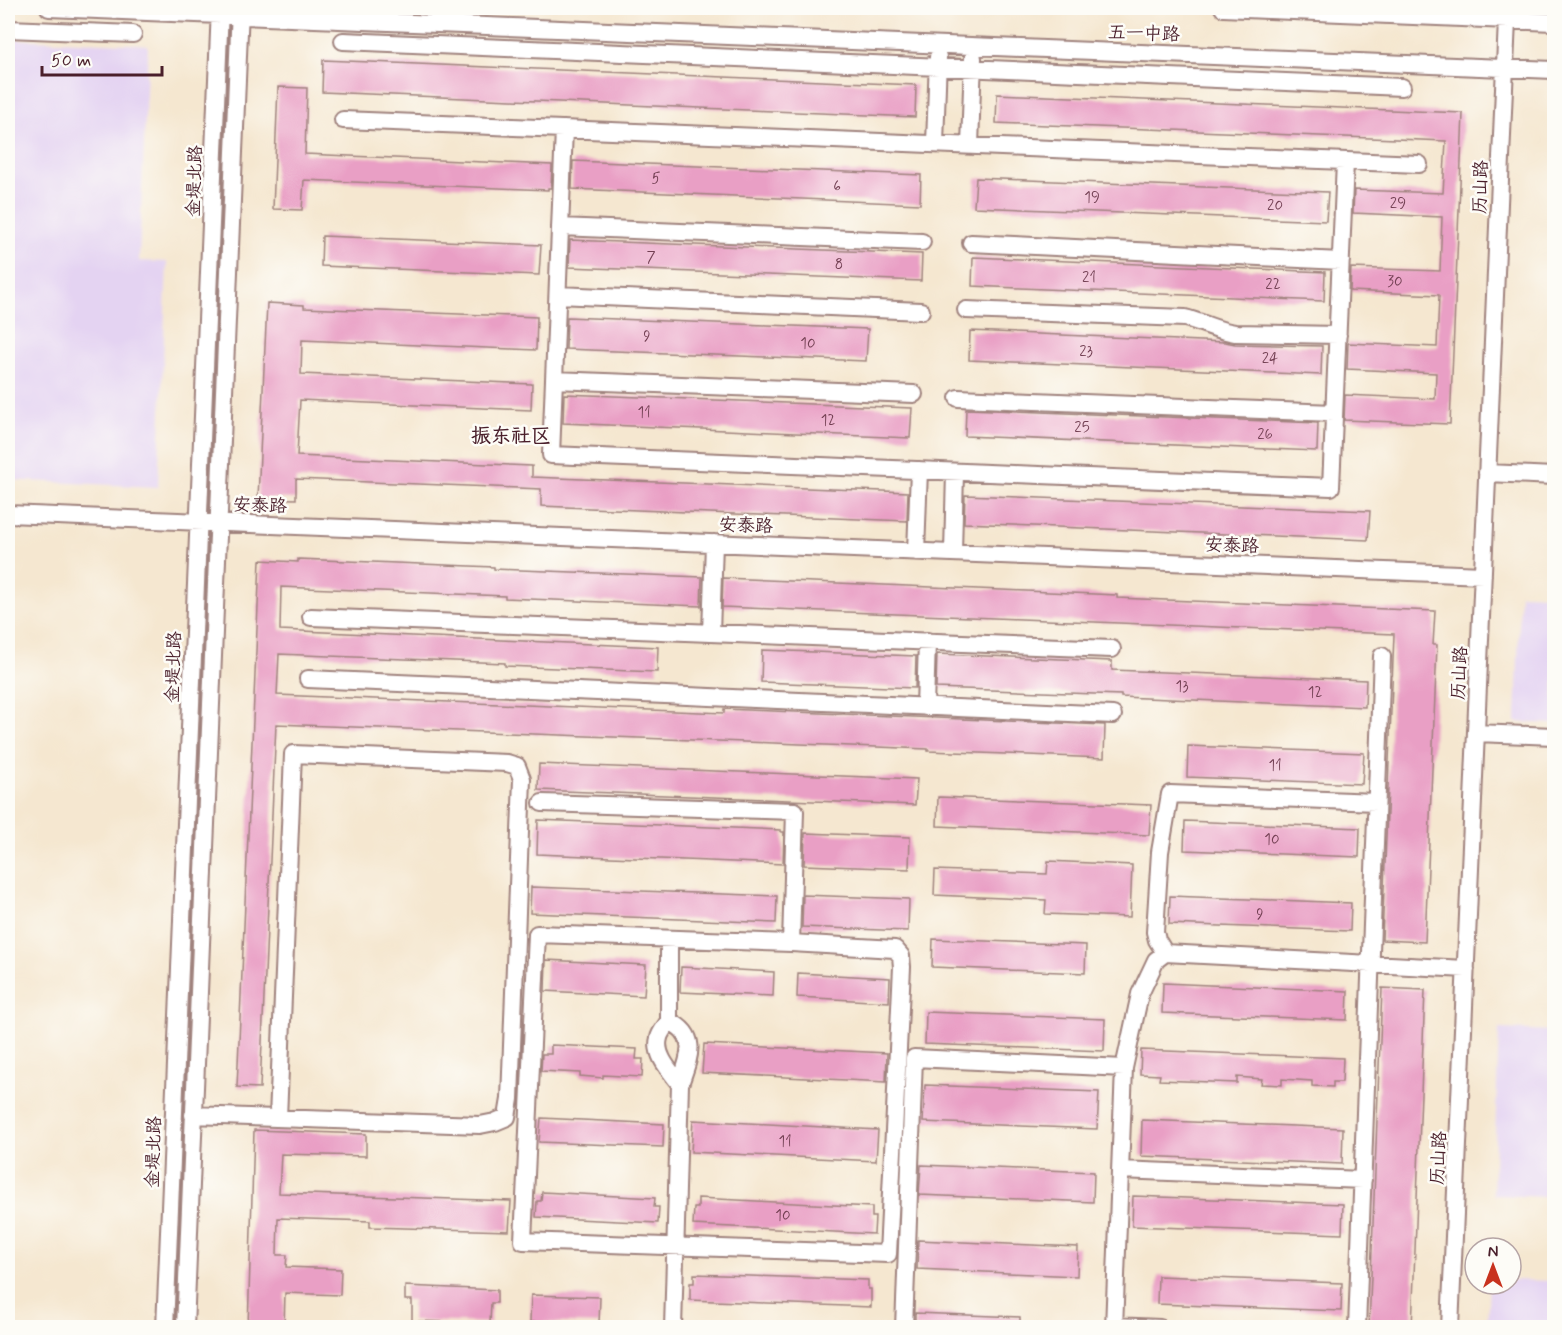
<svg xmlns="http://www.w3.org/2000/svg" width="1562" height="1335" font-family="Mynerve,'LXGW WenKai TC',sans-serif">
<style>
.built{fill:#e4d3f2}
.building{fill:#e99fc5}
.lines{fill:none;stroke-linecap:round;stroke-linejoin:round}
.minor-casing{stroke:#a0837e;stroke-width:20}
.minor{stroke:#fff;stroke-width:16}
.labels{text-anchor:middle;stroke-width:5;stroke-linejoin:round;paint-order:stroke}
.number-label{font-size:15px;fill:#723f52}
.street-label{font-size:18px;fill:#4a1f2b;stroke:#fdfcf7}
.neighbourhood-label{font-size:20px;font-weight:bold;fill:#4a1f2b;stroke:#fdfcf7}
</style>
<rect width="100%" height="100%" fill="#fdfcf7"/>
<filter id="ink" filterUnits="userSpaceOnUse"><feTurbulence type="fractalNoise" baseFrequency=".0167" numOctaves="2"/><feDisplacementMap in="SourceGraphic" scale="12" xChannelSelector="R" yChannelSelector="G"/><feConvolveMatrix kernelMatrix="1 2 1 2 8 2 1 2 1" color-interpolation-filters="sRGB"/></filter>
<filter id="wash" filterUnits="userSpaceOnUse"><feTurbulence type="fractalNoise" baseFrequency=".008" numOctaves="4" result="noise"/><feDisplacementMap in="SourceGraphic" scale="24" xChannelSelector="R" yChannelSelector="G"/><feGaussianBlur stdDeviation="1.35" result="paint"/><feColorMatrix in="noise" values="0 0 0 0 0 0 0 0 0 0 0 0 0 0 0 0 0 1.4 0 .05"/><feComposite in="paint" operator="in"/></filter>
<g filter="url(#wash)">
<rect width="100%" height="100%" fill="#f5e7d0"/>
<!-- built -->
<path class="built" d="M8 39 148 45 139 261 167 262 158 487 8 480Z
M1520 594 1554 595V724L1516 722Z
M1499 1029 1554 1031V1197L1493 1195Z
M1511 1280 1554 1281V1327H1487L1489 1284H1511Z"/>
<g id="blocks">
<!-- building -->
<path class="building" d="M323 60 916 85 915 117 322 92Z
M278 87 307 88 305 154 552 165 551 188H548V190L304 180 302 210 273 209Z
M997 94 1463 113 1450 424 1344 420 1345 395 1435 399 1436 373 1347 369 1348 343 1437 347 1439 295 1350 291 1351 268 1440 271 1442 217 1353 213 1354 190 1443 193 1446 141 996 123Z
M573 161 921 175 920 204 572 189Z
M976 178 1328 192 1326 221 974 207Z
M322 236 541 245 539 275 321 266Z
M570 240 922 254 921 281 569 267Z
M973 257 1325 272 1324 301 972 286Z
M267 303 304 305V308L537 317 536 350 302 340 301 374 532 384 531 410 300 400 297 456 532 466V477L908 492 907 521 541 506V489L296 479V499L258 498Z
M567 317 868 329 866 361 566 349Z
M970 331 1225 342 1235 344 1322 346 1321 375 969 360Z
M564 394 912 408 910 438 563 423Z
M966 409 1318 423 1317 451 965 436Z
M965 495 1370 511 1368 540 964 523Z
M298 559 494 567V569L702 577 701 606 505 598V596L281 587 280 630 658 647 657 672 505 666V663L279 654 277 695 724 713V709L1105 725 1104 758 928 751V749L276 724 260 1088 237 1087 260 560 298 562Z
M723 578 1117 595V598L1435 611 1433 645H1437L1425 942 1382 940 1394 634 722 607Z
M762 650 916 656 915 688 761 682Z
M937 654 1112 661V670L1366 680 1365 707 1121 697V695L936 688Z
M1188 746 1364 753 1362 784 1187 777Z
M539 764 917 779 915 805 538 790Z
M938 797 1151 805 1149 835 937 826Z
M538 820 781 830V832H784L783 864 537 854Z
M1185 821 1360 828 1359 857 1184 850Z
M805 833 910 837 909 869 804 865Z
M1048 861 1132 865 1130 917 1045 914 1046 900 934 895 935 870 1047 874Z
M531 887 777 896 776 923 530 913Z
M803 895 909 899 908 931 802 927Z
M1170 896 1351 903 1350 931 1169 924Z
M933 939 1086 945 1085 973 932 967Z
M546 960 646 965 644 996 545 991Z
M681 967 774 972 773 996 680 992Z
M798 973 890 978 889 1002 797 997Z
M1163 983 1348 991 1347 1020 1162 1013Z
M1382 988 1425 990 1412 1328H1369Z
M926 1012 1105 1019 1104 1051 925 1044Z
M704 1044 887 1053 886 1082 702 1073Z
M551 1045 637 1049 636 1059H643L642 1077 603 1075V1078L580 1076V1073L541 1071 542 1054H551Z
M1141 1050 1343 1058 1342 1082H1333V1087L1312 1086V1081L1282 1079V1085L1261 1084 1262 1079 1237 1077V1083L1159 1080 1160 1075 1140 1074Z
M925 1085 1099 1092 1097 1129 923 1122Z
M541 1118 664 1124 663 1147 539 1142Z
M693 1120 878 1130 876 1161 691 1152Z
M1142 1120 1343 1128 1342 1164 1141 1156Z
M254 1130 366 1134V1156L281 1154 279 1193 511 1201 509 1231 370 1227V1221L278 1218 277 1255H287L286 1267 341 1269 340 1295 285 1293 284 1328H248Z
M921 1165 1094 1172 1093 1202 919 1195Z
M542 1192 655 1198 654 1207H659L658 1223 536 1217 537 1201H541Z
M1133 1196 1343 1204 1342 1234 1132 1226Z
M698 1198 872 1207V1217H875L874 1234 693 1225 694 1208H698Z
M918 1240 1078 1247 1077 1276 917 1269Z
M694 1274 868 1280V1289H871V1307L690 1300V1283H694Z
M1158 1276 1342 1283 1341 1311 1157 1304Z
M405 1286 497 1290V1303H491L490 1323 412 1321V1300H405Z
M531 1295 600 1297 599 1324 530 1322Z
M915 1313 1020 1317V1328H915Z"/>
</g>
</g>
<g filter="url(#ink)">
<use href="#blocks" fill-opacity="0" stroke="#a0837e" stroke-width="1.5"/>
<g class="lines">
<defs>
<path id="minor" d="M49 8 1554 70
M1223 8 1554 22
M8 29 133 34
M343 41 1402 87
M343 120 1419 164
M564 129 551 455 1331 487 1345 162
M935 144 938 57
M970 146 973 58
M560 227 922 242
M971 243 1341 261
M558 295 921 311
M966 310 1185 318C1202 322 1218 331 1235 333L1338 335
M554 380 914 394
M958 398 1334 413
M1487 473 1554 476
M8 514 1483 575
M916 552 919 470
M953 553 955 472
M311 617 1112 649
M711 633 714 543
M308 679 1113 715
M925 707 927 641
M1476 733 1554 736
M542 803 795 811 791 943 537 934 523 1241 888 1254 902 967 901 956 895 949 791 943
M669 939V1021C700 1035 689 1058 680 1084L673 1328
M1165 953 1157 940 1155 932 1160 852 1170 794 1376 802
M669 1021C666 1026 660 1032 659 1038 654 1055 671 1072 680 1084
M193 1115 480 1125 495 1122 507 1117 510 1099 522 779 517 766 507 763 293 754 278 1118
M1120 1170 1363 1180
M1114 1326 1160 1328
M165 1328 220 8
M185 1328 240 8
M904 1328 914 1058 1124 1068
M1114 1328 1124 1068 1140 994 1156 960 1165 953 1466 969
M1357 1328 1382 656
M1450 1328 1507 20 1505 8"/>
</defs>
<!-- minor casing -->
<use href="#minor" class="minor-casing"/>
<!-- minor -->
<use href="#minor" class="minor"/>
</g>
</g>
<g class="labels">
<!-- number labels -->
<g class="number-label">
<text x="656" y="183">5</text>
<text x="837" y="191">6</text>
<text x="1092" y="202">19</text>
<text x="1398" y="208">29</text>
<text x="1275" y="210">20</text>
<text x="651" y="262">7</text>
<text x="839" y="269">8</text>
<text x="1089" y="282">21</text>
<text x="1395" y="286">30</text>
<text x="1273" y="289">22</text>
<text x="647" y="341">9</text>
<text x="808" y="348">10</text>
<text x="1086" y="356">23</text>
<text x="1270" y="363">24</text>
<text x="644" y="417">11</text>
<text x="828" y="425">12</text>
<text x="1082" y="432">25</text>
<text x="1265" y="439">26</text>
<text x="1182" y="691">13</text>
<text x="1315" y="697">12</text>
<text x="1275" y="770">11</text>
<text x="1272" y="844">10</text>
<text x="1260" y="919">9</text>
<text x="785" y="1146">11</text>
<text x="783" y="1220">10</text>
</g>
<!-- street labels -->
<g class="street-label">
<text transform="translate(1144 33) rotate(2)" y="6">五一中路</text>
<text transform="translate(194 181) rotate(-88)" y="6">金堤北路</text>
<text transform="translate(1480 187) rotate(-88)" y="6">历山路</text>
<text transform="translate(260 505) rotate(2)" y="6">安泰路</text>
<text transform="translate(746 525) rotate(2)" y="6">安泰路</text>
<text transform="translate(1232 545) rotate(2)" y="6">安泰路</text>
<text transform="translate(173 667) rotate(-88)" y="6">金堤北路</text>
<text transform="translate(1459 673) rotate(-87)" y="6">历山路</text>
<text transform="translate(153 1152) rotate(-88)" y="6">金堤北路</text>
<text transform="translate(1438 1158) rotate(-87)" y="6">历山路</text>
</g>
<!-- neighbourhood labels -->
<g class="neighbourhood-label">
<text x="511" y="442">振东社区</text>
</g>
</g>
<!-- margin -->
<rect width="1562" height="1335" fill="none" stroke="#fdfcf7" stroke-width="30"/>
<!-- north arrow -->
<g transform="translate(1493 1266)"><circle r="28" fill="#fdfcf7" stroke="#b5a4a5" stroke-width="1.5"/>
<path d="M0-4.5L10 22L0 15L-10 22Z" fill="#c8321e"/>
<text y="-9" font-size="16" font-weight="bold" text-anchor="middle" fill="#4a1f2b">N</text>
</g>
<!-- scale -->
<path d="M42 66v9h120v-9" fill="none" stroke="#4a1f2b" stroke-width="3"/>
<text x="51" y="66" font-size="18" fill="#4a1f2b" stroke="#fdfcf7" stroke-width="4.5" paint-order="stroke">50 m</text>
</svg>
